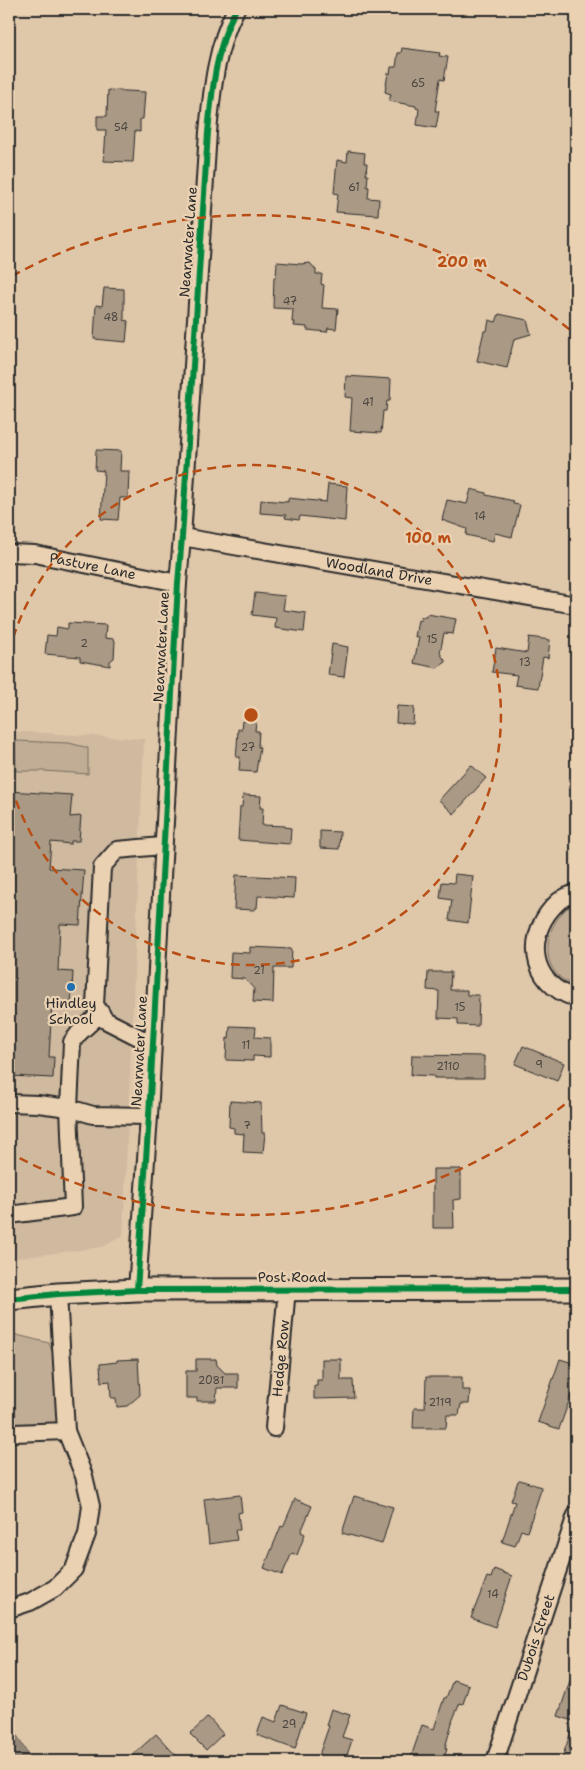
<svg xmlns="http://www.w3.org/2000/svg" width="585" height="1770" font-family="'Shantell Sans',sans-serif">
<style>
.built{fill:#cfb99f}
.green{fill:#c1ad95;stroke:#766c60}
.water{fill:#958777;stroke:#6b6259}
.building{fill:#aa9984;stroke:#2b2b2b}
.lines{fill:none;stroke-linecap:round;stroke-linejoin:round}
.minor-casing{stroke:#2b2b2b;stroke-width:20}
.major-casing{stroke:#2b2b2b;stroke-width:25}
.minor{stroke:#ead1b2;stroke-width:16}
.major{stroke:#ead1b2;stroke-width:21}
.cycleway-casing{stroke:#ead1b2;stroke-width:9}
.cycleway{stroke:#00873e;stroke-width:6}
.ring{fill:none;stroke:#b94e14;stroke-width:2.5;stroke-dasharray:9 6}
.poi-dot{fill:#1f6fb2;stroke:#ead1b2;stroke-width:2}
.labels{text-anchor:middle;stroke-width:4.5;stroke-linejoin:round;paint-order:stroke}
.number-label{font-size:11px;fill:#4b4641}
.street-label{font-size:14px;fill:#2b2b2b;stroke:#ead1b2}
.poi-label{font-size:14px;fill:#2b2b2b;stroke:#ead1b2}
.centre{fill:#b94e14;stroke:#ead1b2;stroke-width:2.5}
.ring-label{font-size:15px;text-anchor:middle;font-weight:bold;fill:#b94e14;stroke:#ead1b2;stroke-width:4.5;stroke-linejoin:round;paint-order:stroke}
</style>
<rect width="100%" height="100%" fill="#dfc7aa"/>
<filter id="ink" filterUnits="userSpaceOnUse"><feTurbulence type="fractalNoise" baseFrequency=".02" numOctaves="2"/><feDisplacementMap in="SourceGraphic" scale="10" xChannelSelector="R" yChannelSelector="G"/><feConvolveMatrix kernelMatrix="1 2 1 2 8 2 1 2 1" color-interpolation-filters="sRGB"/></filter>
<g filter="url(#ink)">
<!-- built -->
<path class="built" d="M9 731 144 739 123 1236 102 1247 9 1259Z"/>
<!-- green -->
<path class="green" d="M15 741 69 743 88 748V774L45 771H16Z
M576 903V986C572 984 566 982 562 979 540 962 546 930 563 912 566 908 572 906 576 903Z
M9 1333 49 1343 61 1376 66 1428 9 1431Z"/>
<!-- water -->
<path class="water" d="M12 1726 28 1755 29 1761H9V1728Z"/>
<!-- building -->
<path class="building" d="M402 48 440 53 439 56 448 57 444 80 440 79 435 111H439L436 128 417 125 419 109 416 108V106L389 101 391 94 385 92 388 73 390 74 391 67H396L398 53H401Z
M108 90 145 92 143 119H140V132L135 131 133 162 104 161 106 130H97V116H107Z
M348 151 365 153 364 163H367L366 175H368L367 187H369L368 198 379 199 378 215 336 212 338 194 334 193 337 160 347 162Z
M277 262 301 264 310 263 316 270V274H322L321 284 324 285 322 308 338 309 336 329 328 328 327 332 307 330V327L294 326 295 322H292L293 309 273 308 274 277H276Z
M104 288 124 289V320L128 321 126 342 94 339 96 305 102 306Z
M499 314 527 320 531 334 514 339 507 368 477 361 484 331H487L489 320 496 322Z
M346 376 391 379 390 401H387L386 411H383L381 433 350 431 352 398 345 397Z
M96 450 121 451 120 471H129L128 498H120L118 520 101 519 104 471 95 470Z
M328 484 347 486 345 521 300 516 299 520 285 518 286 515 260 513 261 500 288 502V498L326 502Z
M471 489 486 493V495L514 501 513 504 520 505 512 537 495 533 493 541 466 535 467 529 442 520 447 500 467 504Z
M255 593 285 596 283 610 306 613 304 632 275 628 276 618 252 615Z
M427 614 456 619 453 634 444 633 440 653 446 662 437 668 414 663 419 637H415L418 620 421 621V617H426Z
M68 623 106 625 105 638 114 639 115 641 114 658 110 661V666L80 661V657L45 654 47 635 56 636 57 627 68 629Z
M529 637 550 640 548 658 543 657 538 688 515 685 517 675 492 672 496 648 527 653Z
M332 644 348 647 344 677 328 675Z
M397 706 414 707 413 724 396 723Z
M242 721 256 722 255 731H259L258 747H260L256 772 239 771 240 757H236L237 747 238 729 241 730Z
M471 765 486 778 454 814 439 800Z
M9 791 72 795 70 817 81 816 79 841H71V844L51 842 49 868 84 870 80 925 60 924 58 971 73 972 71 1004 52 1003 49 1057H54L53 1078 9 1076Z
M243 795 261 796 260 808H263L262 825 285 826V827L291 828 290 844 238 840 240 807H242Z
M320 831 340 832 339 849 320 848Z
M455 874 473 876 468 923 449 920 452 900 440 898 442 882 454 883Z
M236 875 295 878 294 898 258 896 257 908H255V910L234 909Z
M250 947 292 949 291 968H274L273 1003 253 1002 254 989 245 979 230 978 231 952 250 953Z
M428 972H451L450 990H467V995H479L478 1026 458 1025V1019L438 1018 439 991 427 990Z
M230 1026 256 1027 255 1037 270 1038V1057L253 1056V1061L226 1060 227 1038 229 1039Z
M523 1046 564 1063 557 1081 515 1064Z
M412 1055 484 1056V1078H434V1076L411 1075Z
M230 1101 261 1103 262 1133H265L263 1153 243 1152 244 1134 234 1133V1128L229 1127Z
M433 1169H461V1199L453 1200 454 1228H433Z
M138 1359 140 1395 127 1406 117 1407 116 1398H111L110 1381 101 1382 100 1364 117 1362V1360Z
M196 1359H216L217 1365 225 1373H238V1388H217L216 1401H197V1398H186V1371H196Z
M322 1359H341V1380H353L354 1398 314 1399V1386H317V1380H322Z
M560 1359 576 1364V1382L559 1429 538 1422Z
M426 1377H462V1390H470L469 1404H461L459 1415H447L446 1428H413L414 1408H425Z
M520 1480 541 1487 540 1493 527 1532 521 1530 515 1546 502 1542 515 1502 511 1501 518 1481Z
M240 1495 242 1512 238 1513 240 1530H235L237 1540 209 1544 204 1499Z
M354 1496 393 1507 382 1544 342 1533Z
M295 1499 312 1506 301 1532 305 1534 297 1555 292 1553 282 1575 264 1568 281 1526 283 1527Z
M494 1569 512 1576 495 1627 471 1618 487 1577 491 1578Z
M574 1669H576V1722L558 1716Z
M453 1680 469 1685 463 1704 460 1703 453 1719 445 1748 447 1749 443 1761H424L411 1757 422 1725 434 1729 444 1698H446Z
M282 1705 306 1713 295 1749 257 1735 263 1717 276 1722Z
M331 1709 350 1715 342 1737 352 1740 345 1761H336L319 1755 329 1726 326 1725Z
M208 1717 223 1734 206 1750 190 1734Z
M574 1723H576V1761H561Z
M156 1734 181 1761H126Z"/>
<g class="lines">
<defs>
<g id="minor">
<path id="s1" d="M182 537 576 605"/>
<path id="s2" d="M9 553 35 554 178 583"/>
<path d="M576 892C571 895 564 897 559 901 524 932 528 984 576 998"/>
<path d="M152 1044 105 1020 95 1005 102 867 117 850 162 846"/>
<path d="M9 1103 38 1104 69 1108 93 1115 149 1116"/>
<path d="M9 1215 73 1207 69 1108 72 1042 79 1033 101 1013"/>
<path d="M137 1290 149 1116 178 583 182 537 208 132C212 91 216 46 236 9"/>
<path id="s3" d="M274 1428 287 1289"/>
<path d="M9 1432 14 1433 66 1431 58 1294"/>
<path d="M9 1609 30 1602 55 1588 74 1569 87 1534 91 1506 84 1476 66 1431"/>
<path id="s4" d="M495 1761 576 1515"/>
</g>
<path id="major" d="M9 1299 58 1294 137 1290 576 1289"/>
</defs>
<!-- minor casing -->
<use href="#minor" class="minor-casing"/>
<!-- major casing -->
<use href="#major" class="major-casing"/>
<!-- minor -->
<use href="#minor" class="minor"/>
<!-- major -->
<use href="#major" class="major"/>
<defs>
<path id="cycleway" d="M137 1290 149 1116 178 583 182 537 208 132C212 91 216 46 236 9
M9 1299 58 1294 137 1290 576 1289"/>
</defs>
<!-- cycleway casing -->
<use href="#cycleway" class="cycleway-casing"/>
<!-- cycleway -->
<use href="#cycleway" class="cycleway"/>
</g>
</g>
<!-- distance rings -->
<g class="ring">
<path d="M9 652A250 250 0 1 1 9 778"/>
<path d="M576 1095A500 500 0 0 1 12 1154M12 276A500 500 0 0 1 576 335"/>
</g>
<!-- markers -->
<circle class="poi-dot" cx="71" cy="987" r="5"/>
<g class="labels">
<!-- number labels -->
<g class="number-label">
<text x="418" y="87">65</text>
<text x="121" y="131">54</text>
<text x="354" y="191">61</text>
<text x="290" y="305">47</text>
<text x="111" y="321">48</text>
<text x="368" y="406">41</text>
<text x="480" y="520">14</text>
<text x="432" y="643">15</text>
<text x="84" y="647">2</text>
<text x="525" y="666">13</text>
<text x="248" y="751">27</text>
<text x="259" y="974">21</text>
<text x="460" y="1011">15</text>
<text x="246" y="1049">11</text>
<text x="539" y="1068">9</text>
<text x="448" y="1070">2110</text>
<text x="247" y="1129">7</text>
<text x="211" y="1384">2081</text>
<text x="440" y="1406">2119</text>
<text x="493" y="1598">14</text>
<text x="289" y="1728">29</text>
</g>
<!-- street labels -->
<g class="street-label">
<text transform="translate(188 242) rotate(-86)" y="5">Nearwater Lane</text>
<text dy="5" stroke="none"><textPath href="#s2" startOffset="85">Pasture Lane</textPath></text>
<text dy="5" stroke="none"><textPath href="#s1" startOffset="200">Woodland Drive</textPath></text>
<text transform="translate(161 647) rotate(-87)" y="5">Nearwater Lane</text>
<text transform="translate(139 1051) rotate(-87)" y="5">Nearwater Lane</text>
<text x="292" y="1282">Post Road</text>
<text dy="5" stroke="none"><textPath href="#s3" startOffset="70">Hedge Row</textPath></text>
<text dy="5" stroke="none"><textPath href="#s4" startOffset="130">Dubois Street</textPath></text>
</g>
<!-- poi labels -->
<g class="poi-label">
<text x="71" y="1008">Hindley<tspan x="71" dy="16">School</tspan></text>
</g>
</g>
<circle cx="251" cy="715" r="8" class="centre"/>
<g class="ring-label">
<text x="462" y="267">200 m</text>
<text x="428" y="543">100 m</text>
</g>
<!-- margin -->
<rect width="585" height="1770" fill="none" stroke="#ead1b2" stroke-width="30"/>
<rect x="15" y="15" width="555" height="1740" fill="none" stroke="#2b2b2b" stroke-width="2" filter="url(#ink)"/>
</svg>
